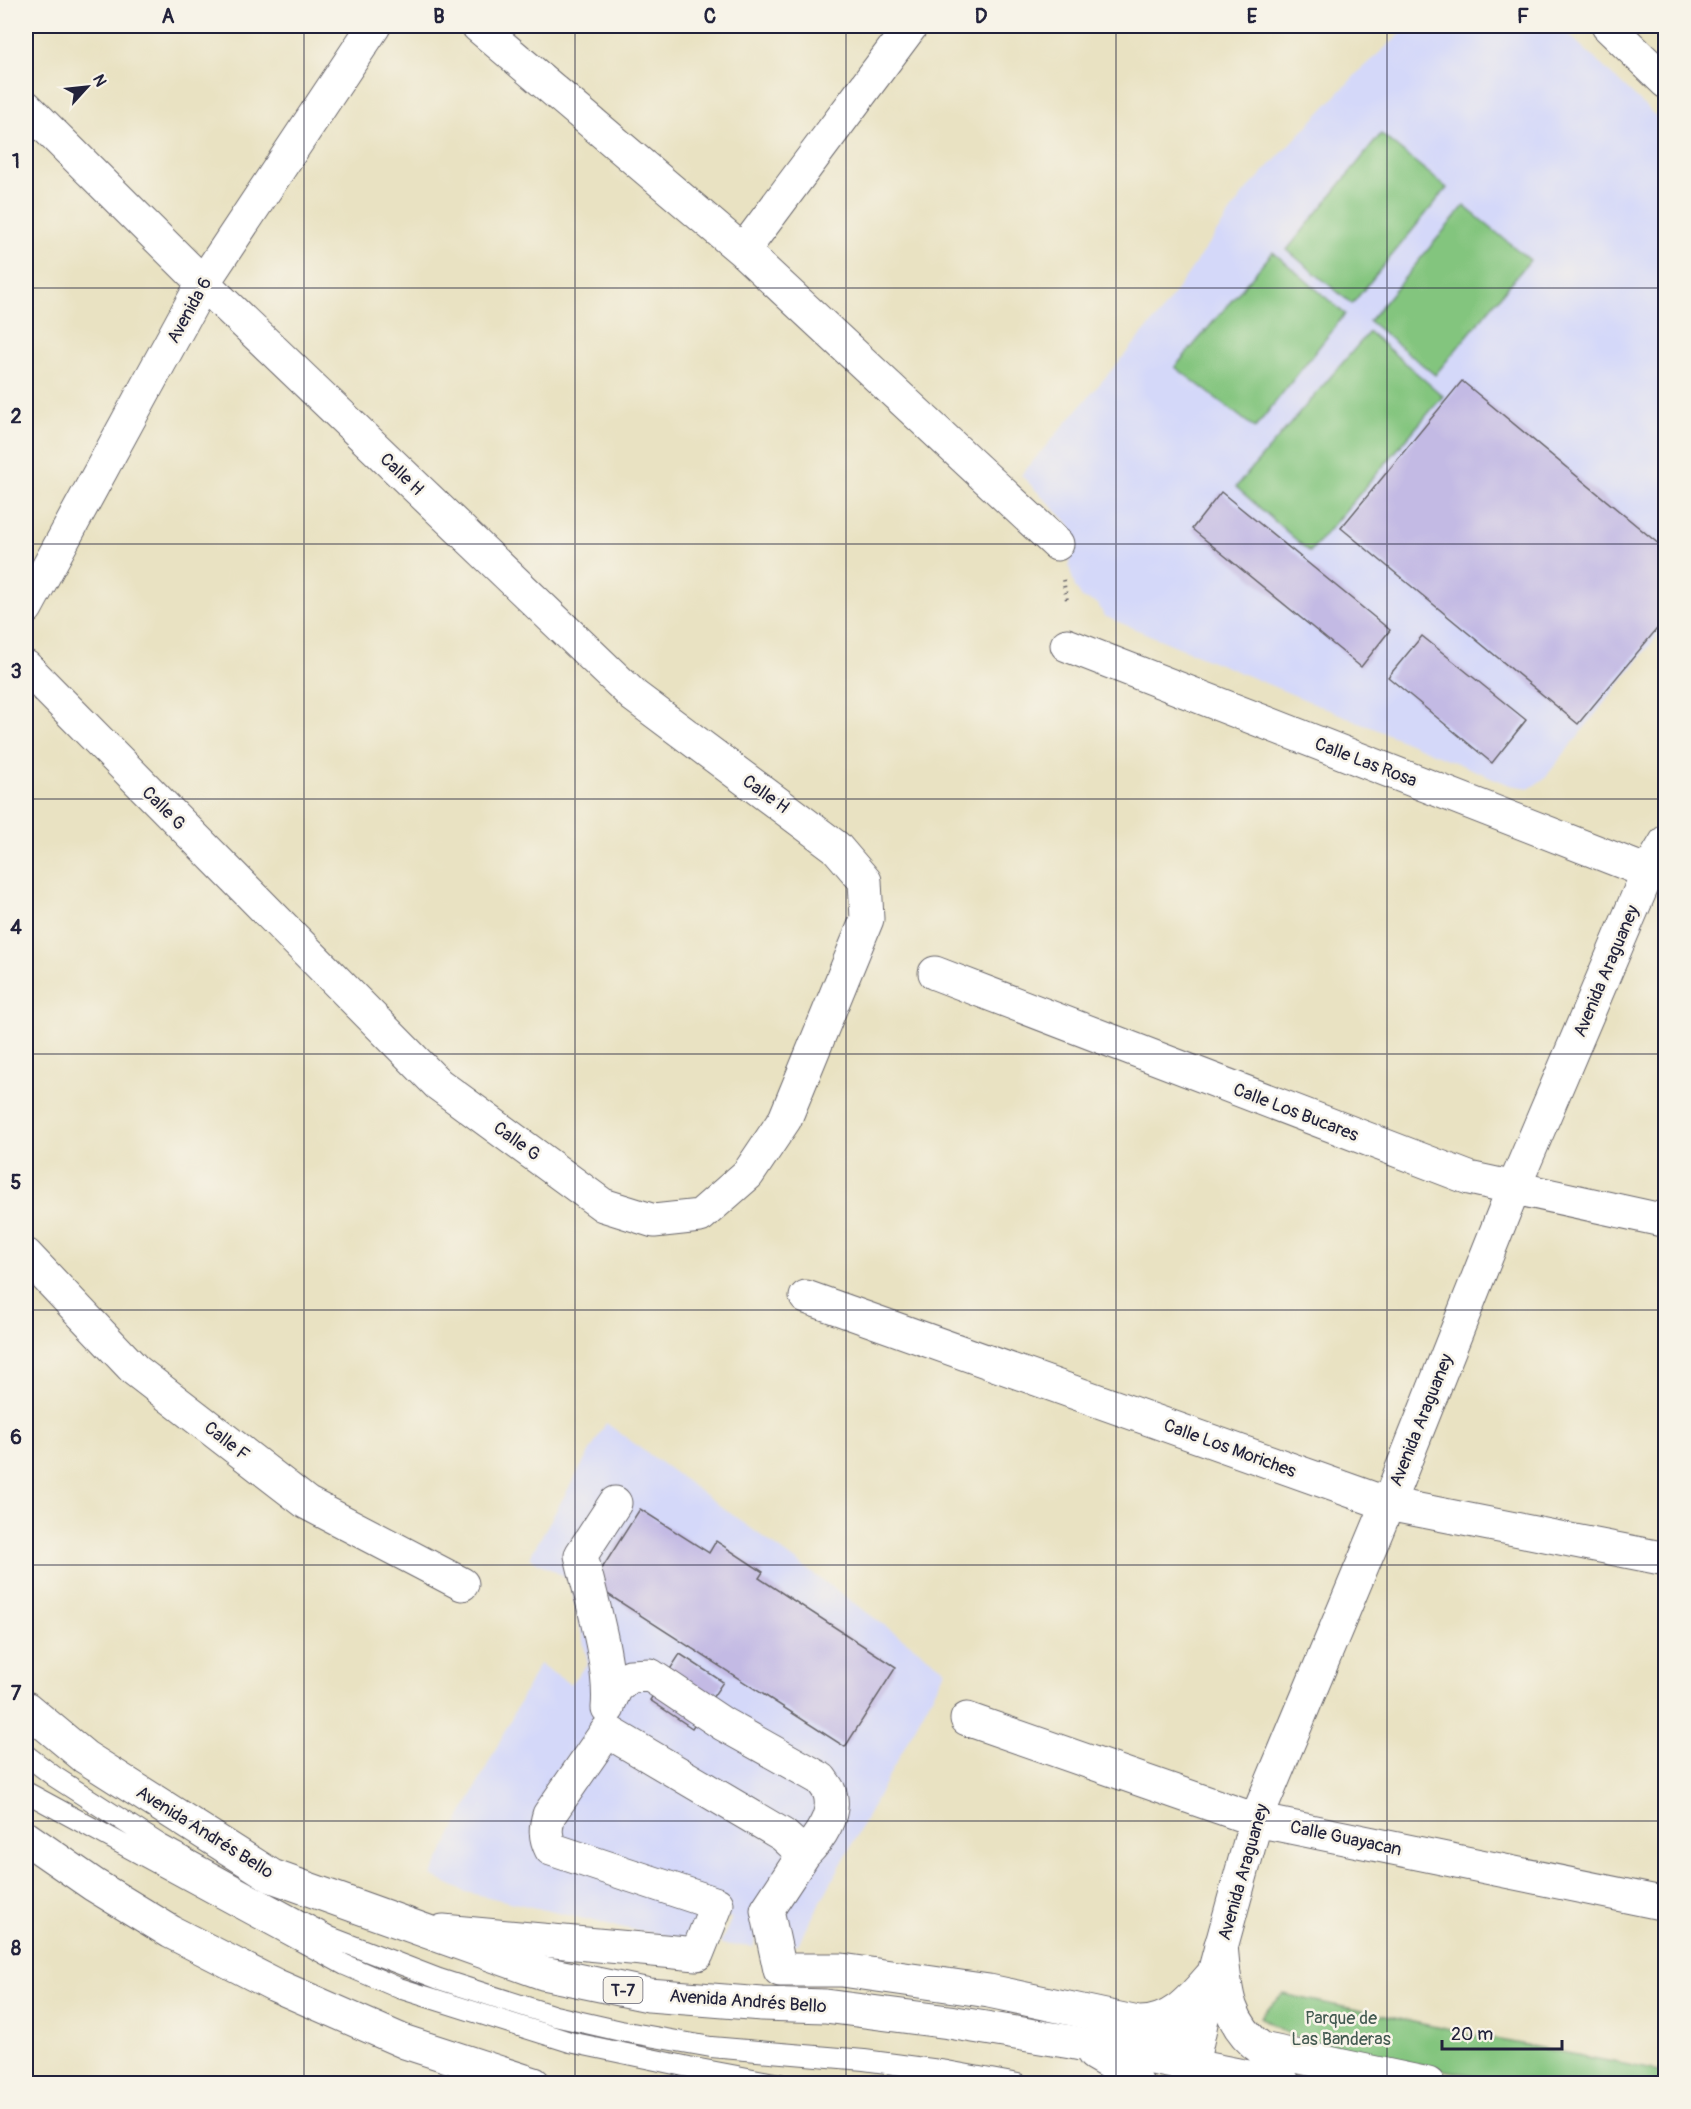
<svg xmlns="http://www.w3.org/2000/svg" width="1691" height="2109" font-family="Pangolin,sans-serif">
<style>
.built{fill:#d4d8f9}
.green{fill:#83c57e;stroke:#52745c;stroke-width:1.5}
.building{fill:#c3bae4}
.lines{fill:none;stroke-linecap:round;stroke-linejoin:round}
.service-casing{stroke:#68656a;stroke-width:22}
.minor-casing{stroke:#68656a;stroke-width:35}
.trunk-casing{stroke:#68656a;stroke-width:35}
.path{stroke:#68656a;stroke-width:4;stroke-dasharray:1.5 4.5;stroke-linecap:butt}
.service{stroke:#fff;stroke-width:20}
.minor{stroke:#fff;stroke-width:33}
.trunk{stroke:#fff;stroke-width:33}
.grid{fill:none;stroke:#22223b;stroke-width:1.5;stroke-opacity:0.55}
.labels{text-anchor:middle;stroke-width:5;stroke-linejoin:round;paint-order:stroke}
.shield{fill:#f7f3e8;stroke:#62616f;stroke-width:1.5}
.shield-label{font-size:16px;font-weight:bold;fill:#22223b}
.street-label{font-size:18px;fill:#22223b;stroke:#f7f3e8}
.park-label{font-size:18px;fill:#445b52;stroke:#f7f3e8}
.neatline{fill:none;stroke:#22223b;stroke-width:2}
.grid-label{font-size:20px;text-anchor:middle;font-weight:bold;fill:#22223b}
</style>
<rect width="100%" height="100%" fill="#f7f3e8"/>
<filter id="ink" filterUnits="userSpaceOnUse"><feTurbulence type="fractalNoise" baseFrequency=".0167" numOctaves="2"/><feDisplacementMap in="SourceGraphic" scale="12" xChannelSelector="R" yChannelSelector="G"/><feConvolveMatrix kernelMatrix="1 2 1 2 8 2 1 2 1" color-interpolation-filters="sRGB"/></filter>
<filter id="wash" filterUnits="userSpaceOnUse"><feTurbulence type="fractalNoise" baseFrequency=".008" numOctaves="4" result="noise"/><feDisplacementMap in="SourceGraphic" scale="24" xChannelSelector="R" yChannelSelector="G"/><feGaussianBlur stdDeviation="1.35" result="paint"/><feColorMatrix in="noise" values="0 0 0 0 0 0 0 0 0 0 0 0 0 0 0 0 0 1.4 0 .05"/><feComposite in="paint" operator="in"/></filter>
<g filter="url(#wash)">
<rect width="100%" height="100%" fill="#e9e2c2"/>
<!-- built -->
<path class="built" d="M1410 26H1560L1665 125V626L1544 779 1530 788 1510 785 1104 616 1098 604 1082 598 1075 587 1069 566 1071 526 1021 475 1160 314 1244 193 1362 68Z
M606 1423 946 1670 798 1944 791 1945 759 1923 753 1947 720 1944 732 1918 703 1913 687 1940 625 1928 466 1892 431 1876 539 1664 570 1684 588 1663 569 1579 529 1558Z"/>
<!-- green -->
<path class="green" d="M1381 134 1447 188 1352 304 1287 250Z
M1464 206 1530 260 1435 375 1369 321Z
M1273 252 1345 314 1255 428 1175 367Z
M1369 332 1443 396 1310 552 1236 487Z
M1283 1994 1469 2034 1665 2072V2083H1511L1317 2045 1290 2035 1260 2017Z"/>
<g id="blocks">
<!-- building -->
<path class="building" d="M1462 381 1666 550V618L1578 724 1341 528Z
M1221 492 1390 630 1361 667 1192 529Z
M1422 636 1526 720 1492 763 1388 677Z
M640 1509 709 1553 716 1541 763 1572 759 1578 896 1667 845 1747 592 1584Z
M680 1654 723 1682 692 1728 650 1700Z"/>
</g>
</g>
<g filter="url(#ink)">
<use href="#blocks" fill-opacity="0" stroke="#68656a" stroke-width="1.5"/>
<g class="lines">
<defs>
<path id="service" d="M26 1755 55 1777 159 1844 252 1895 330 1937 439 1979 555 2016 621 2031 711 2047 864 2060 947 2071 1018 2084
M26 1792 345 1965 399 1988 570 2042 689 2067 780 2084"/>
<path id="minor" d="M478 26 743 251 1057 544
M1608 26 1666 82
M26 107 203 283 634 696 836 847 865 881 867 919 785 1119 748 1174 700 1216 654 1221 603 1205 438 1084 26 667
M743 251 911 26
M26 608 203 283 374 26
M1067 645 1648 872 1666 877
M935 973 1469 1178 1666 1221
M26 1255 135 1370 307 1503 462 1584
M806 1297 1388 1504 1666 1559
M609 1703 616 1688 630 1676 650 1675 723 1724 821 1779C823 1782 827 1787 829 1791 838 1813 819 1839 804 1854
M608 1708C612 1664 591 1599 581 1555L615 1503
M967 1719 1256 1820 1666 1904
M443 1931 697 1954 717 1904 551 1849C545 1837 545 1828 549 1815L607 1731 783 1835 804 1854 767 1910 780 1970H842L989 1991 1138 2023C1173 2024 1193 1997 1214 1973
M1188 2084 1204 2009 1256 1820 1388 1504 1514 1187 1648 872 1666 842"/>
<path id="trunk" d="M26 1708 85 1757 272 1876 543 1973 649 1995 762 2004 825 2006 949 2022 1071 2042 1284 2084
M26 1838 94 1885 171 1932 275 1985 405 2042 534 2084
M1221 1945C1225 1986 1225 2023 1262 2049L1428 2084
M1128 2050C1164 2042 1178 2036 1204 2009
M1094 2054 1120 2069 1137 2084"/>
</defs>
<!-- service casing -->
<use href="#service" class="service-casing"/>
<!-- minor casing -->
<use href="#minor" class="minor-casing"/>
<!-- trunk casing -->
<use href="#trunk" class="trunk-casing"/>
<!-- path -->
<path class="path" d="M1063 580 1067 600"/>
<!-- service -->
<use href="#service" class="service"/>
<!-- minor -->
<use href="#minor" class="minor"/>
<!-- trunk -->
<use href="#trunk" class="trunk"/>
</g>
</g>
<!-- grid -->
<path class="grid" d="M304 26V2084M575 26V2084M846 26V2084M1116 26V2084M1387 26V2084M26 288H1666M26 544H1666M26 799H1666M26 1054H1666M26 1310H1666M26 1565H1666M26 1821H1666"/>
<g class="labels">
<!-- shield labels -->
<rect class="shield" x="603.5" y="1977" width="39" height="26" rx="4.5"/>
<g class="shield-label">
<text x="623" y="1996">T-7</text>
</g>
<!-- street labels -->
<g class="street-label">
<text transform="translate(189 310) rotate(-61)" y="6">Avenida 6</text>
<text transform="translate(402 474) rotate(44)" y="6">Calle H</text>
<text transform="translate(1366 762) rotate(21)" y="6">Calle Las Rosa</text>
<text transform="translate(766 794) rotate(36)" y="6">Calle H</text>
<text transform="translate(164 808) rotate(45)" y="6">Calle G</text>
<text transform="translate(1606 971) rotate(-67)" y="6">Avenida Araguaney</text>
<text transform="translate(1296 1112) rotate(21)" y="6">Calle Los Bucares</text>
<text transform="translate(517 1141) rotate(36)" y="6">Calle G</text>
<text transform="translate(1421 1420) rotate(-68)" y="6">Avenida Araguaney</text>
<text transform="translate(227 1441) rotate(38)" y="6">Calle F</text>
<text transform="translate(1230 1448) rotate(20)" y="6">Calle Los Moriches</text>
<text transform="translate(205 1832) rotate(32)" y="6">Avenida Andrés Bello</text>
<text transform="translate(1346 1838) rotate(12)" y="6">Calle Guayacan</text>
<text transform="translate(1243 1872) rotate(-74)" y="6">Avenida Araguaney</text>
<text transform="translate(748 2001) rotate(4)" y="6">Avenida Andrés Bello</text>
</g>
<!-- park labels -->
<g class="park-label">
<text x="1341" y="2024">Parque de<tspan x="1341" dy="21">Las Banderas</tspan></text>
</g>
</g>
<!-- margin -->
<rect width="1691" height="2109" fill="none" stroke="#f7f3e8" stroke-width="66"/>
<!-- north arrow -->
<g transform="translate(87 87) rotate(63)" stroke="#f7f3e8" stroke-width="4.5" paint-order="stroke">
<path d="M0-4.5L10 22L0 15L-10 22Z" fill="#22223b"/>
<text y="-9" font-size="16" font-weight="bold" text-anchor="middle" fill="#22223b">N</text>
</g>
<!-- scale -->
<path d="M1442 2040v9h120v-9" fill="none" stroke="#22223b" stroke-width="3"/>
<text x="1451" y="2040" font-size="18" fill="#22223b" stroke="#f7f3e8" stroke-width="4.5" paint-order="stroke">20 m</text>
<rect x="33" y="33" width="1625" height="2043" class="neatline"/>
<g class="grid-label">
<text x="168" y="23">A</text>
<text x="439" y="23">B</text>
<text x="710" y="23">C</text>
<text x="981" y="23">D</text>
<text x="1252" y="23">E</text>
<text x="1523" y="23">F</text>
<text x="16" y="168">1</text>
<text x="16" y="423">2</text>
<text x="16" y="678">3</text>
<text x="16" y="934">4</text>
<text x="16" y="1189">5</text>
<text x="16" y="1444">6</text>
<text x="16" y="1700">7</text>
<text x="16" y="1955">8</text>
</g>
</svg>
